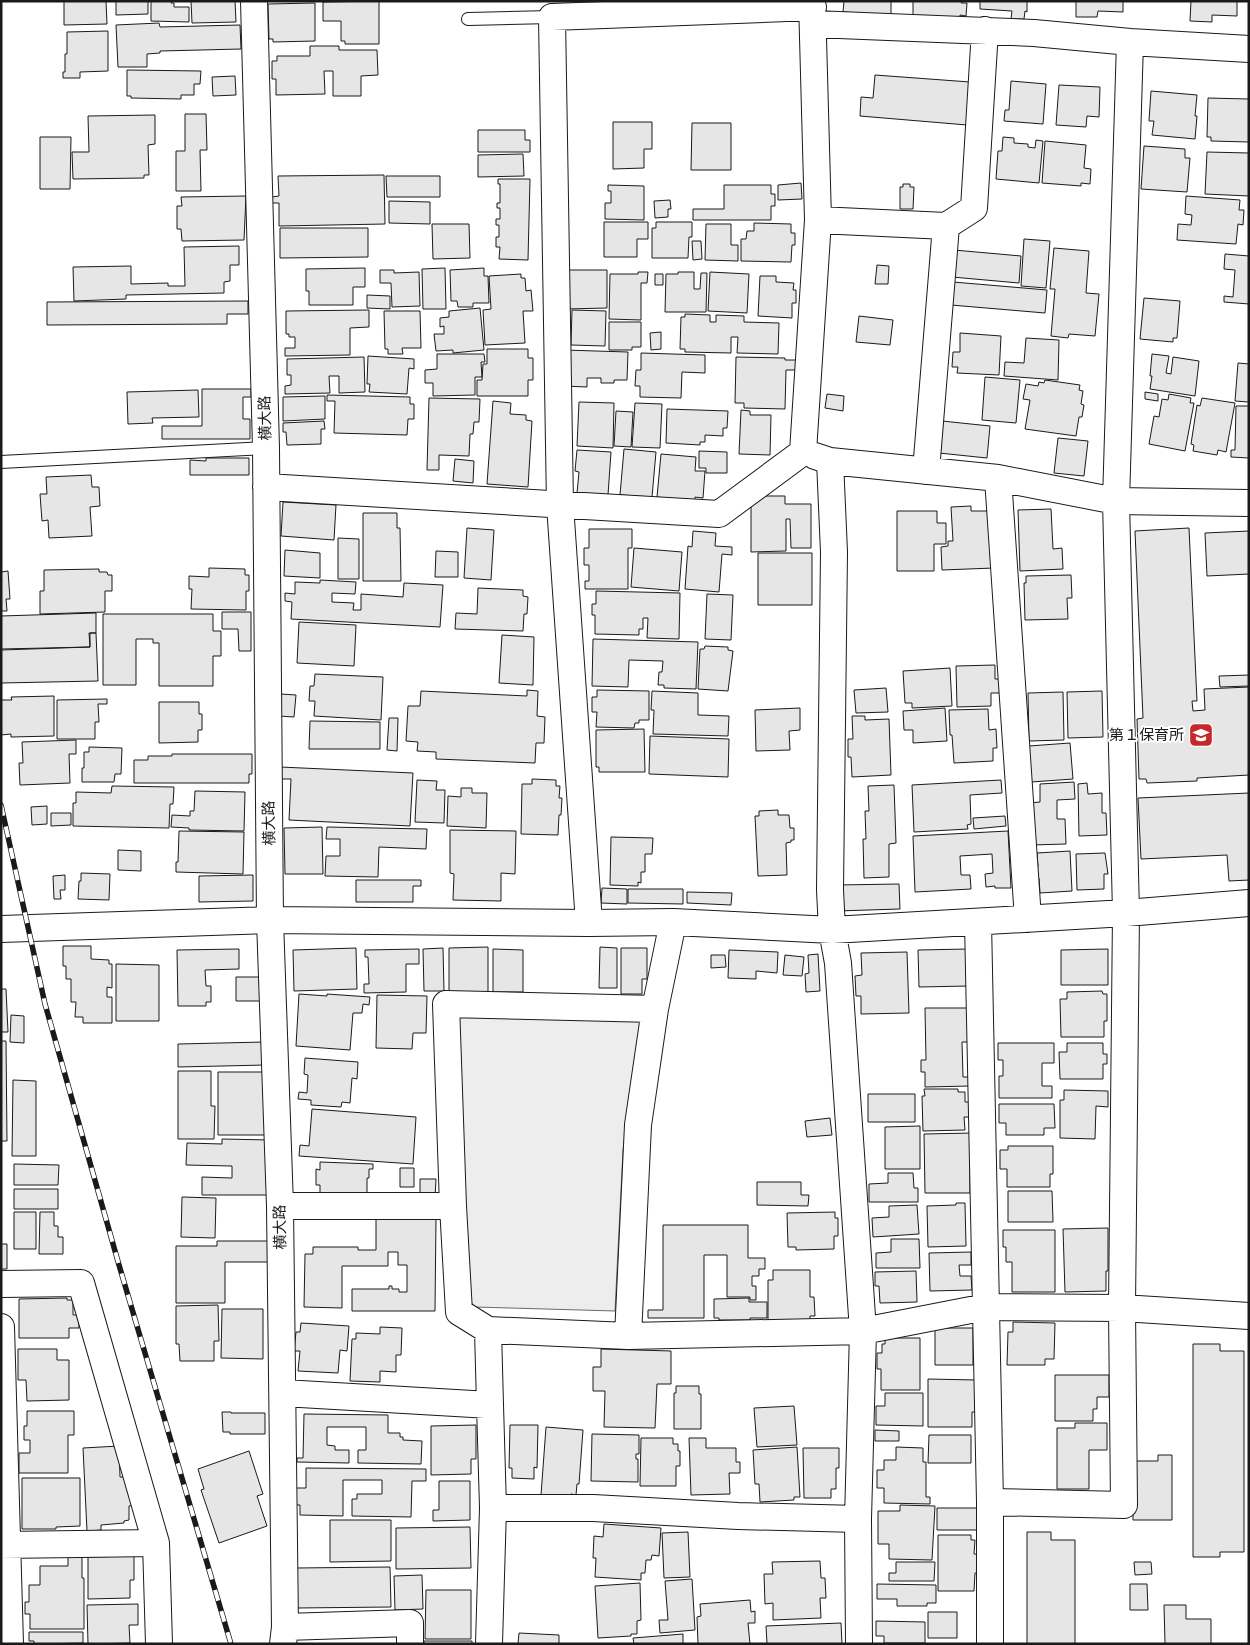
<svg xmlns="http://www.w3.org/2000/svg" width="1250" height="1645" font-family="Figtree,'Noto Sans JP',sans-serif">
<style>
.built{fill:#ededed;stroke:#6a6a6a}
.building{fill:#e6e6e6;stroke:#1a1a1a}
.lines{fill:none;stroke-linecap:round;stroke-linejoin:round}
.service-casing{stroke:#1a1a1a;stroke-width:14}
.minor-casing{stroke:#1a1a1a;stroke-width:28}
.service{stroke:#fff;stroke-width:12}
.minor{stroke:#fff;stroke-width:26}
.rail-casing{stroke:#1a1a1a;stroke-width:5.5}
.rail{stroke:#fff;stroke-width:4;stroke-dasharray:11;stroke-linecap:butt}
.labels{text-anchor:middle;stroke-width:4;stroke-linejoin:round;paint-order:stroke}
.street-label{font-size:15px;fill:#1a1a1a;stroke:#fff}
.poi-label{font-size:15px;fill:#1a1a1a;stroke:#fff;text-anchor:end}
</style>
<rect width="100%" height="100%" fill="#fff"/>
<!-- built -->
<path class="built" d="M458 1015 642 1017 623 1150 615 1311 475 1307 469 1300Z"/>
<!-- building -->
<path class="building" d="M64 1H106L107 24 64 25Z
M116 1H148V14L116 15Z
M151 1H171V3H174V7H189V22L151 21Z
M191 1H235L236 22 192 23Z
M379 1V44H345V41H341V21H323V2Z
M844 1H891V15L843 12Z
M913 1H962L961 3H967L966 16 960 15V19L913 16Z
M980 1H1027V12L1025 11 1024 19H1011L1012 11 980 9Z
M1076 1H1123V12L1098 11 1097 17H1076Z
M1191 1H1237V16L1212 15V22L1190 21Z
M315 3V41L273 42V39H269L268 4Z
M159 23 160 27 240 25 241 49 160 51V53L147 54V67H118L116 25Z
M108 31V71L80 72V78H63V72H65V54H67V32Z
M310 46H339V50H377L378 75 361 76V96H333V71H324L325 94 276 95V79H272V61H277V56H310Z
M127 70 201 71 200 84H194V95H181V99L131 98V96H127Z
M875 75 970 82 967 125 860 116 861 97 873 98Z
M235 76 236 95 213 96 212 77Z
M1011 81 1046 84 1043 124 1004 121 1005 110H1009Z
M1059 85 1100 87 1099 117 1087 116 1086 127 1056 125Z
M1151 91 1197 95 1195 116H1197L1195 139 1152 135 1154 121H1149Z
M1208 98 1249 99V142L1211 141V137H1207Z
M185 114H206L207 150H200L201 191H176V151H185Z
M155 115V144L148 145 149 175H144V178L73 179 72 152H89L88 116Z
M613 122H652V149H644V168L613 169Z
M692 123H731V170H691Z
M478 130H525V140H530V152H478Z
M40 137H71L70 189H40Z
M1003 137 1014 138V143L1028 144V147L1035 148 1036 140 1043 141 1039 183 996 179 998 151H1002Z
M1045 141 1086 145 1084 168 1091 169 1090 184 1081 183V186L1042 183Z
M1144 146 1185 149V158H1190L1187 192 1141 189Z
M1207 152 1249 153V196L1205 194Z
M523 154 524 176 478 177V155Z
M384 175 385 224 279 226V203H272V197L279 196 278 176Z
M386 176H440V197H387Z
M498 179H530L528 260 499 259 500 247H496V237H499V225H496V219H500V208H497V203H500V184H498Z
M801 183 802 199 778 200V185Z
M903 184H910V187H914L913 209H900V187H903Z
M608 185 644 186V220L605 219V203H611V191H608Z
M724 185H771V194H775V206H771V220H693V209H724Z
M246 196 244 240 182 241 181 229H177V206H182L181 197Z
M1186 196 1240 200 1239 210H1244L1243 225 1238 224 1236 244 1177 240 1178 224 1191 225 1192 215 1185 214Z
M670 200 671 209H668V217L655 218 654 201Z
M389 201 430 202V224L389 223Z
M604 222H648V239H637V257H604Z
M656 222H692V237H689L688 258H652V228H656Z
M754 223 791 224V233H795V245H792L791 262 741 261V239H746L747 231H754Z
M432 224H469L470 258 433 259Z
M706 224H731V245H738V261L705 260Z
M280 228H368V257L280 258Z
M1024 239 1050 241 1046 288 1021 286Z
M692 241H701L702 259 693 260Z
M239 246V265H230V281L224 282V293L126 295V299L74 301 73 267 131 266V284L168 283V286H185L184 247Z
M1054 248 1089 251 1086 293 1099 294 1095 336 1069 334 1068 338 1051 336 1055 289H1050Z
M954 250 1021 256 1019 283 952 277Z
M1225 254 1249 256V304L1224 302V296L1233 297 1235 270 1224 269Z
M877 265 889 266 888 284H875Z
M365 268V287H353V305H309V291H306V269Z
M445 268 446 309H423L422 269Z
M484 268V276H488L489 303H473V307H458L457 301H451L450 270Z
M380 270H394V273L419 272 420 306 392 307 391 283H380Z
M566 270H607V308L566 309Z
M638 272H648L647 283H641V320L609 319 610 274H638Z
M678 272H694V289H700L701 273H707L706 312H665L666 274H678Z
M710 272 749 274 747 313 708 311Z
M521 274V278H525L526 291 531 290 533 311H523L525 343 485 345 483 310 491 309 489 276Z
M655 274H663V285H655Z
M760 276H776V282L794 283 793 290H796V303H792V318L758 316Z
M953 282 1047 290 1045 313 951 305Z
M367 295 390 296V309L367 308Z
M1144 298 1180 301 1177 338H1173V342L1140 339Z
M248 301V314H227V324L47 325V302Z
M480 308 484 350 453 353V350L436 351 434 334H444V326L440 327V318L449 317V311Z
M369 310V327L350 328V355L285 356V348H295V337H289V334H286V311Z
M572 310 606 311 605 346 571 345Z
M384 311H420L421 348H402L403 354H388V349H385Z
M685 314 710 315V322H716V315L744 316V322L779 323 778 354 737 353 738 337H731V353L685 352V349H680L681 317H685Z
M859 316 893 320 890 345 856 342Z
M609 322H641V347H632V350H609Z
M661 332V349L651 350 650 333Z
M960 333 1001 336 999 375 957 373 958 367H952L953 352H960Z
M1026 338 1059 340 1058 380 1004 376 1005 362 1024 363Z
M487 349H528V358H533V380H528V396H477V380H482L483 364H487Z
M564 350 628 352 627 380H614V383H601V378H587V387L563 386Z
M641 353 705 355V373L682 372 681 398 640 397V386H635L636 370H641Z
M437 354H484L485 362H481L482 377H475V395L433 396V383H425V370L437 369Z
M1152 354 1169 356 1166 373 1171 374 1173 357 1199 361 1195 396 1150 389 1152 376H1150Z
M368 356 414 359V369L409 368 407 394 369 392 370 384H367Z
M364 357 365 392 339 393V376H329L330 393 285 394V386L291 385V375H287V359Z
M736 357 785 358V360H799L798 370H786L785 409 744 408V403H735Z
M1238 363 1249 364V402L1235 401Z
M985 377 1020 380 1016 423 982 420Z
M1045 380 1080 385 1079 390 1083 391 1081 404 1084 405 1082 417H1079L1076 436 1025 429 1030 400 1023 399 1026 384 1038 386 1039 382 1044 383Z
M202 389H251V397H243V419H250V439H162V426H202Z
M198 390 199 417 152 418 153 423 128 424 127 392Z
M1145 392 1158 394V401L1145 399Z
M827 394 844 396 843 411 825 408Z
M1169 394 1191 398 1190 403H1194L1185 451 1149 444 1154 416 1159 417 1162 399 1168 400Z
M327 395 410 397V404H414V419H408L407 435 334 433 335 401H327Z
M325 396V419L283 421V397Z
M429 398 480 399 479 422H474L473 434H470L469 456 439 455V470H427Z
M1202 398 1235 403 1226 452 1218 450 1217 455 1193 451 1194 445 1191 444 1197 405 1200 406Z
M493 401 511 403 510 414 526 415V420L532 421 528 487 487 484Z
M579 402 614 403 613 448 577 446Z
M635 403 662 404 660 448 632 447Z
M1236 406H1249V458L1231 457V450H1235Z
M667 409 728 411 727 428H723V436L705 435V442H700V445L666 443Z
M741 410 750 411V415H771L770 455 739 454Z
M616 411 633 412 631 447 614 446Z
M324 421 325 429H321V444L287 445 286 432H283V423Z
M942 421 990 426 987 458 939 453Z
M1058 438 1088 441 1084 476 1054 473Z
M624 449 656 452 652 497 620 495Z
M577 450 611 452 608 495 577 493 579 472 575 471Z
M699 451 727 452V473H706V468H699Z
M661 454 696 457 695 471H705L703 498 695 497V501L657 497Z
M206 458H249V475H190V460L206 461Z
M455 459 474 461 473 483 453 481Z
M91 475 92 487H99L100 506 90 507 92 536 49 538 48 520 42 521 40 494H47L46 477Z
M751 496H785V504H811V548H791L790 519H786V551L751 552Z
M283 502 336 505 334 540 281 536Z
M971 506V511H992L994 568 942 570 941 547 948 546V541H953L951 507Z
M1051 509 1053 549 1062 548 1063 569 1020 571 1018 510Z
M897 511H937V523H946V544H934V571H897Z
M363 513H397V528H400L401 581H363Z
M467 528 494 530 491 580 464 578Z
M1189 528 1197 701H1192L1193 711 1205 710 1204 689 1249 687V775L1197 778V781L1147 783 1146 779H1139L1137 719 1143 718 1135 531Z
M589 529H632V548H628V589H585V581H589V565H584V548H589Z
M693 531 716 533 715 546 732 547V555L722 554 719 592 685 589 688 546 692 547Z
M1249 531V574L1207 576 1205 533Z
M338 538 359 539V579H338Z
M634 548 682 552 679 591 631 587Z
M285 550 320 553V578L284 576Z
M436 551 458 552V577H435Z
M758 553H812V605H758Z
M209 568 245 569V575H249V591H246V610L191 609 192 589H189V576L209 577Z
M99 569V572H107L108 575H112V591H105V612L40 614V591H44V570Z
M8 571 10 599H6L7 611H1V572Z
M1071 575 1072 598H1067L1068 619 1025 620 1024 583H1026V576Z
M320 580 356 582 355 594 332 593V602L354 603 353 610H361V594L403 597 404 583 443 585 440 627 291 619 292 602 285 601V593L295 594V582L320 583Z
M478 588 523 590V596L528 597 527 614H524L523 631 455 629 456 613 477 614Z
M596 591 680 593 679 639 647 638 648 618H643V629H639V635L595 634V615H592V604H596Z
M707 594 733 595 731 640 705 639Z
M222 612H251V651H239L238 629H222Z
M96 613V633H89L90 647 1 649V616Z
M103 614H213V631H221V656H213V686H159V643H153V639H136V685H103Z
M299 622 356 625 354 666 297 663Z
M90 633H96L98 681 1 683V650L90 647Z
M502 635 534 637 533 685 499 683Z
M593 639 698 642 696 689 664 688V685H658L659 672H662L663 661 629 660 628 687 592 686Z
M705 646 728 647V650L733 651 728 691 698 689 700 649H704Z
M995 665V679H1003V693H991V706L957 707 956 666Z
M950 668 952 706 912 708V703H905L903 671Z
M315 674 383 677 381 720 314 716 315 701H309L310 686H314Z
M1249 675V686L1220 687 1219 676Z
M886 688 888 712 856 713 854 690Z
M527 690 538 691 537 716 545 717 544 743H536L535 763 436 759V752L417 751 418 742 406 741 408 706H420L421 691 527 696Z
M597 690 649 691V720H639V723H635L634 728 596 727 597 712H592V697H597Z
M652 691 698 693V715L729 716 728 736 653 734 654 710H651Z
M1102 691 1103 737 1068 738 1067 692Z
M1063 692 1064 740 1029 741 1028 693Z
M281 694 296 695 294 717 279 716Z
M54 696V736L11 737V734L1 735V700H12L11 697Z
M107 699V704H98L99 722H95V739H57V700Z
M159 702H199V714H202V730H198V742L159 743Z
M800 708V730L789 731 790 750 756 751 755 710Z
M945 708 947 741 913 743V730H904L903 711Z
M988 709 989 730 996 729 997 748H993V761L954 763 952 735H950L949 710Z
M852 716H865V720L889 719 891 775 852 777 851 757H848V739H853Z
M389 718H398L397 751 387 750Z
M310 721 380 722V749H309Z
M644 729 645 772H599V767H596V730Z
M650 736 729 739 728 777 649 774Z
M76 740V754H69L70 783 20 785 19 763H23L22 742Z
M1070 743 1073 779 1031 782 1029 746Z
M89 747 122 748 121 774H115L114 782H82V768H84V752H89Z
M172 754H252V774H249V783H134V760H148V756H172Z
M280 767 413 773 410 826 289 820 291 779H280Z
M532 779 556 780V786H560L559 798H562L561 815H559L558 835 521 834 522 784H532Z
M417 780 437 781 436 790H445L444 823 415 822Z
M1001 780 1002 793 970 795 971 824 967 825 968 829 914 832 912 785Z
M1074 782 1075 799 1057 800V819H1065L1066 844 1031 845 1029 803 1040 802V784Z
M1087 783 1088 794 1102 793V813H1106L1107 835 1079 836 1078 784Z
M894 785 896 843 889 844V877L864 878 863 839H866L865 811H869L868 786Z
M112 786 174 787 173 804H170L169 828 73 826V803H76V792L111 793Z
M461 788H472V793H487L486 828 447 826 448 796 461 797Z
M195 791 245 792 244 831 189 830V828L171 827 172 815 190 816V811H194Z
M1249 793V880L1229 881 1227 855 1141 859 1138 798Z
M47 806V824L32 825 31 807Z
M778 810V815H789L790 828H794V840H791V842L786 843 787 875 758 876 755 816H759V811Z
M51 813H71V825L51 826Z
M1005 816 1006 826 974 829 973 818Z
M322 827 323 874H285L284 828Z
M327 827 427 829 426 849 379 847 378 877 325 876 326 856H340V839H326Z
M450 830 516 831 515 874 501 873V901L453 900 454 874 450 873Z
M179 831 244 832 243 874 176 872V862H178Z
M1008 831 1011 888H995V886L986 887 985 874 993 873 992 854 960 856 961 875H970L971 889 915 892 913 836Z
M611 837 653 838 652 854H645V872H641V883L638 882V886L610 885Z
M118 850 141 851V871L118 870Z
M1070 851 1072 891 1040 893 1039 878H1035V867H1038L1037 853Z
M1105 853 1108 874H1104V889L1077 890 1076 854Z
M81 873 110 874 109 900 78 899 79 881H81Z
M65 875V890H60L61 899H54L53 876Z
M253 875V901L199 902V876Z
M356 880H421V886H413V902H356Z
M899 884 900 909 837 911 836 885Z
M602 888 627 889V904L601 903Z
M628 889H683V904L628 903Z
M687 892 732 893 731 905 687 903Z
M63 946H91V959L109 960V964H112V988L107 987V997H112V1023H83V1017H75L76 1002H71V979H66V966H63Z
M488 947V993H449V948Z
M600 947 617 948V988H599Z
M356 948 357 989 294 991 293 950Z
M443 948 444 991H424L423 949Z
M621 948H647V979H642V994H621Z
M239 949V969L205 970 206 986H211V1002H206V1006H178L177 950Z
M419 949V964H406V992L364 993V984H369L368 957H365V950Z
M493 949 523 950V992H493Z
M968 949 969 986 919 987 918 950Z
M1108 949V985H1061V950Z
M729 950 778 952 777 973 756 971V979L728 978Z
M907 952 909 1013 861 1014V996H856L855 976 862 975 861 953Z
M818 954 820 991 806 992 805 974 809 973 808 955Z
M711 955H725L726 967 711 968Z
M785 955 804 957 802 976 783 975Z
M116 964 159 965V1021H116Z
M236 977H262V1001H236Z
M1 989H6L8 1032H1Z
M1102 991 1103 994H1107V1021H1104V1037H1061L1060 999H1067V992Z
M299 994 327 996V994L370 997 369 1005 363 1004 362 1013H353L350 1050 296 1046Z
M377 995 427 996 426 1033H413L412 1049 376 1048Z
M925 1008H972L968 1042H962L963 1077H971V1086L925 1087V1072H921V1060H926Z
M11 1015 24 1016V1043L10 1042Z
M1 1041H6L7 1141H1Z
M265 1042 266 1065 178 1067V1044Z
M998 1043H1054V1063H1042V1086H1052V1098H999V1076H1003V1060H998Z
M1067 1043H1103V1054H1107V1064H1103V1079H1060L1059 1052H1067Z
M305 1058 358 1062 357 1079 352 1078 350 1103 342 1102 341 1107 311 1105V1100L298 1099 299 1092 307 1093 308 1075 304 1074Z
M178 1071H211V1106H215L214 1139H178Z
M218 1072H266V1135H218Z
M13 1080 36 1081V1156H12Z
M924 1089H958V1092H965V1102H970V1117H964L965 1130 923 1131 922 1096H925Z
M1064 1090 1108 1091V1107L1096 1106 1095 1139 1060 1138V1100H1064Z
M868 1094H915V1122H868Z
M999 1104H1054L1055 1128H1044V1135H1006V1123H999Z
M312 1109 416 1117 413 1164 299 1156 300 1145 309 1146Z
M830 1118 832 1135 807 1137 805 1121Z
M920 1126V1169H885V1127Z
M973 1133V1161H970V1193H925L924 1134Z
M222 1139 271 1140 270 1195H202V1177L232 1178V1166L186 1165 187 1143 222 1144Z
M1008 1146H1053V1174H1050V1187H1007V1169H1000V1150H1008Z
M320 1162 373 1164V1169H369V1178H367V1199L320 1197V1185H316V1169L320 1170Z
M14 1164 59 1165 58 1185H14Z
M400 1168H414V1187H400Z
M888 1173H913L914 1188H918V1202H869V1184L888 1183Z
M420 1179H436L435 1197H420Z
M757 1182H801V1195H809L808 1206 757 1205Z
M14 1189H58V1209H14Z
M1008 1191H1052L1053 1222H1008Z
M182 1197 216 1198 215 1238 181 1237Z
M956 1203H965L966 1246 928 1247 927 1206 956 1205Z
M917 1205 919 1234 873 1237 872 1218 889 1217V1206Z
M14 1212H36V1249H14Z
M40 1212H54V1226H58V1237H63V1254H39Z
M835 1212V1218H838V1236H834V1249L796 1250V1247H788L787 1213Z
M376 1218H436L435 1311H352V1289H389V1286H392V1289H399V1292H407V1265H398V1252H388V1266H342V1308L304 1307 305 1254H313V1247H358V1250H376Z
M663 1225H748V1258H765V1269H759V1276H752V1286H756V1300H750V1297H727V1255H704V1318H648V1310H663Z
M1108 1228V1271H1106V1291L1065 1292 1063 1229Z
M1003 1230H1055V1292H1012V1262H1006V1247H1003Z
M891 1239H919L920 1268H876V1253L891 1252Z
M217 1241H269V1262H225V1303H176V1246H217Z
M1 1244H7V1269H1Z
M971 1252V1265H959L960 1276H971L972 1290 930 1291 929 1253Z
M773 1270H810V1297H814L815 1316H810V1321H768V1280H773Z
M916 1271 917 1302 880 1303 879 1286H875V1272Z
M67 1298V1300H73V1315H79V1328H69V1338H19V1299Z
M749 1298V1302H767V1318H750V1320H719V1318H714V1299Z
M218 1305 219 1341H214V1361H180L179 1344H176V1306Z
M222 1309H263V1359L221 1358Z
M1013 1322 1055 1323 1054 1359H1045V1365H1007L1008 1332H1013Z
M301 1323 349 1326 347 1351 340 1350 338 1373 298 1371 300 1351H294L296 1332H300Z
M380 1327 402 1328 401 1355H396V1372L380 1371V1382L350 1381 352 1339H356V1333L380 1334Z
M935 1328H973V1365H935Z
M885 1338H920V1390H881V1369H877V1353H882V1344H885Z
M1193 1344H1220V1351H1244V1552H1220V1557H1193Z
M18 1349H57V1360H69V1400L27 1401 26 1380H18Z
M601 1349 671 1351V1384H657L655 1428 604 1427 605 1391H593V1367H601Z
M1055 1375H1109V1397H1097V1409H1093V1421H1055Z
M928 1379 977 1380 976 1412H972V1427H928Z
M676 1386H699V1394H701V1429H674V1393H676Z
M885 1393H923V1426L876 1425V1406H885Z
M794 1406 797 1445 757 1447 754 1408Z
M27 1411H74V1435H68V1473H19V1453H30V1440H24V1426H27Z
M222 1412H231V1413H265V1434H230V1432H223Z
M304 1414 388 1415V1433H400V1437H403V1440L422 1441 421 1464 358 1463V1450H366V1427H327V1445L335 1446V1450H349V1463L297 1462V1458H303Z
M1075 1423H1107V1450H1089V1489H1057V1428H1075Z
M476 1425V1459H471V1474L431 1475V1426Z
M510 1425H538L537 1468 534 1467V1479L512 1478V1468H509Z
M546 1427 583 1430 579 1484H577L576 1495 571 1494 570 1498 541 1495Z
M875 1430 899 1431V1441H875Z
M592 1434 639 1435V1454H636V1459H638V1482L591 1481Z
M929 1435H971V1463H928Z
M641 1438H673V1444H678V1451H680V1466H676V1486H640Z
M689 1438H706V1448H736V1462H740V1473H729L730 1494 691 1495Z
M119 1446 120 1477H128L133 1505 129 1506V1520L124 1521V1523L101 1525V1530L87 1531 83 1448Z
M797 1447 800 1497H794V1500L760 1502 759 1484H755L753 1450Z
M896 1447 923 1448V1462H926V1497H930V1504L884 1503V1488H877V1470H884V1460H896Z
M803 1448H839V1468H836V1489H831V1498H804Z
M249 1451 263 1494 257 1496 267 1526 219 1543 201 1490 204 1489 198 1469Z
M1158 1455H1172V1520H1133V1461H1158Z
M306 1468 426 1469V1481H412L411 1517 352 1516V1499H357V1494H382V1480H343V1516L300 1515V1505H296V1488H306Z
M22 1478H80V1526L56 1527V1529H22Z
M439 1481H470V1520L433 1521V1510H439Z
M900 1505 935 1506 932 1560 889 1559V1544H878V1511H900Z
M937 1508H977V1530H937Z
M330 1520H391V1561L330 1562Z
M604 1524 661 1528 659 1556 652 1555 651 1560H646L645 1573H641V1580L595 1577 596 1558H593L594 1536 603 1537Z
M470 1527 471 1568 396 1569V1528Z
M688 1532 690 1577 664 1578 662 1533Z
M1027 1532H1051V1540H1075V1644H1027Z
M938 1535H971V1540H975L974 1554H978V1573H975L974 1591H938Z
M68 1555H82V1578H84V1629H30V1614H25V1602H29V1585H40V1566H68Z
M134 1556V1580H130V1598L88 1599V1557Z
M820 1561 821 1578H825L826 1598H820L821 1618 773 1620V1603L765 1604 764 1574H773L772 1562Z
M896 1562H935L934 1581H889V1573H896Z
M1134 1562H1151L1152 1574 1135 1575Z
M390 1567 391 1607 296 1608V1568Z
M422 1575 423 1609 395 1610 394 1576Z
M692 1579 695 1630 660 1633 659 1620H668L665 1581Z
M640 1583 641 1620 637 1621V1634H631V1636L598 1638 595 1586Z
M877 1584 936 1585V1603H927V1606H897V1599H877Z
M1130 1584H1147L1148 1610H1130Z
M426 1590H471V1639H425Z
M750 1600 751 1612 755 1611V1623H748L750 1644H698L697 1617 701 1616 700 1604Z
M138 1604V1625H129L130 1643 88 1644 87 1605Z
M1164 1605H1186V1619H1211V1644H1165Z
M928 1612H957V1638H928Z
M876 1621 925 1622V1643H884V1636H876Z
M841 1623 842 1644H767L766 1626Z
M29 1632H83V1643L34 1644V1641H29Z
M519 1633 559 1635V1644H518Z
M683 1634V1644H634L633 1638Z
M424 1641H472V1644H424Z"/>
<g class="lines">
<defs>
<path id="service" d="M468 19 552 17
M1 462 266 448"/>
<path id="minor" d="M254 1 266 448 270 920 280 1206 285 1627 283 1644
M814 24 1034 33 1130 42 1249 49
M1130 42 1116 501 1126 913 1122 1308 1249 1316
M818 220 946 226 926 471
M946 226 974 208 985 30
M803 452 818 220 812 1
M815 456 830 461 998 478 1116 501 1249 503
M830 461 834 552 830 890 832 930 838 963 863 1331 858 1519 859 1644
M998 478 1028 919
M266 487 719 514 803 452
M978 922 990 1502V1644
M589 923 560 505 552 17 813 7
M1 929 270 920 589 923 673 922 832 930 1126 913 1249 903
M280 1206H453
M1 1284 81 1283 156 1543 159 1644
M1 1327 10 1644
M488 1330 459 1312 453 1206 446 1004 655 1009
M628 1336 638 1125 655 1009 673 922
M283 1393 490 1405 488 1330 628 1336 863 1331 986 1307 1122 1308 1124 1505 990 1502
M490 1405 493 1508H593L738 1516 858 1519
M1 1545 156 1543
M285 1627 410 1623V1644
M489 1644 493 1508"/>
</defs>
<!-- service casing -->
<use href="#service" class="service-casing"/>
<!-- minor casing -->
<use href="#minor" class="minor-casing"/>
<!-- service -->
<use href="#service" class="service"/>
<!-- minor -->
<use href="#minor" class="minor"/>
<defs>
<path id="rail" d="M1 805 45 1004 119 1265 231 1644"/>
</defs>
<!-- rail casing -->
<use href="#rail" class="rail-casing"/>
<!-- rail -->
<use href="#rail" class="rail"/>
</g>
<!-- icons -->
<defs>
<symbol id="school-square" viewBox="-11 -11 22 22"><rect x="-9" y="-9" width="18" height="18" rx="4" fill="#c62828" stroke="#fff"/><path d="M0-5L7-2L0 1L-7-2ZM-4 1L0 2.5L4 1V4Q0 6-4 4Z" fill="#fff"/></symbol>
</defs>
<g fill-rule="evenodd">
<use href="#school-square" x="1187" y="721" width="28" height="28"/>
</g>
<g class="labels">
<!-- street labels -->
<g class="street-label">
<text transform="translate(265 418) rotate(-91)" y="5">横大路</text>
<text transform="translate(269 823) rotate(-91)" y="5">横大路</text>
<text transform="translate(280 1227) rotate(-91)" y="5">横大路</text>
</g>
<!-- poi labels -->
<g class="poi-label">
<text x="1184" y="740">第１保育所</text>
</g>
</g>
<!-- border -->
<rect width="1250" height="1645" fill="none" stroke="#1a1a1a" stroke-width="5"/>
</svg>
